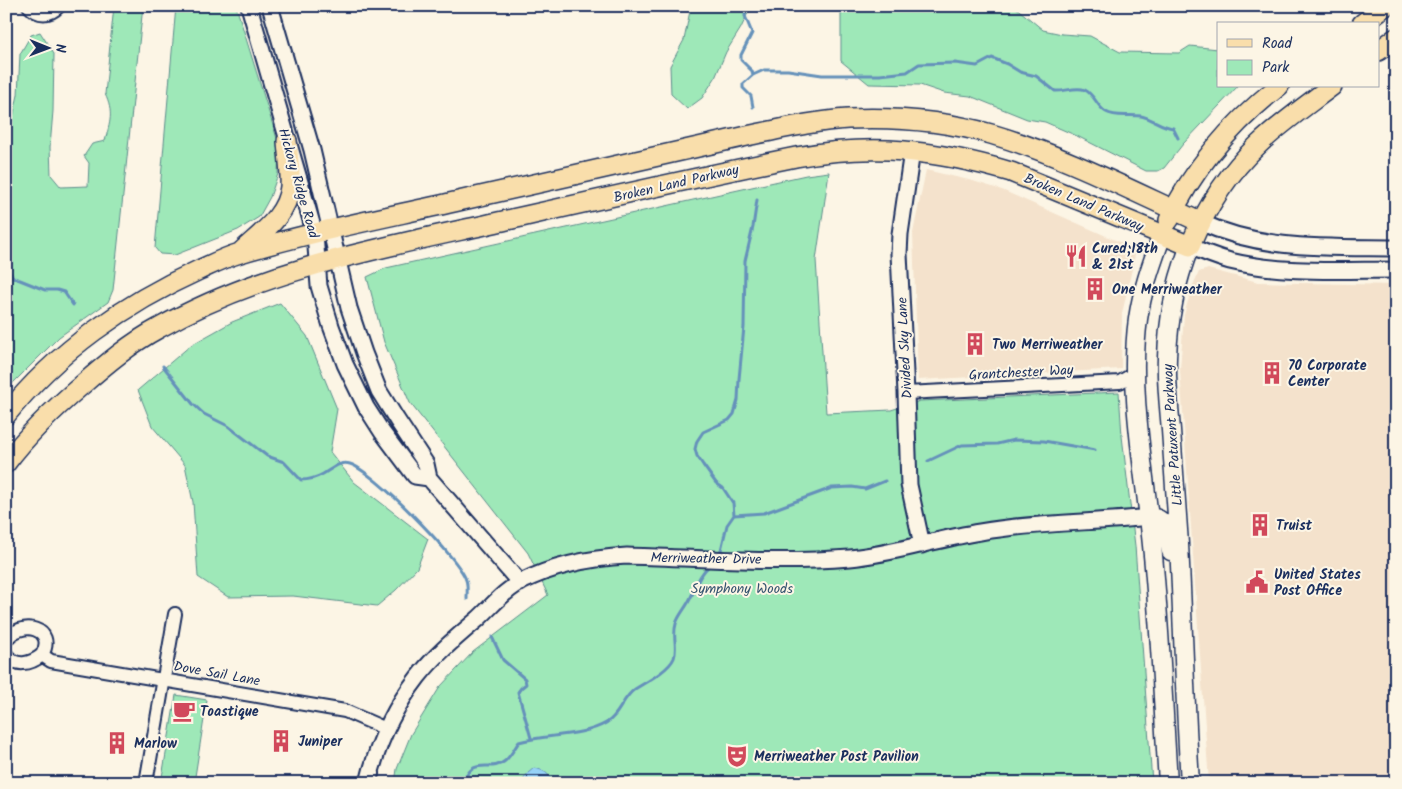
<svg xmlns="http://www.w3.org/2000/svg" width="1402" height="789" font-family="Kalam,sans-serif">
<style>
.built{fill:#f4e2cc}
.green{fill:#9ee8b8;stroke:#5c8c8b}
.water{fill:#96d2f7;stroke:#6591ba}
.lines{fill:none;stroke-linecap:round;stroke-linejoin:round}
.stream{stroke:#6591ba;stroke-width:3}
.minor-casing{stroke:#1b2f5e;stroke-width:16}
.tertiary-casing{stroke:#1b2f5e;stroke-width:19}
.secondary-casing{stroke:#1b2f5e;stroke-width:21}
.primary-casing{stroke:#1b2f5e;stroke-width:22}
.minor{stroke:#fcf5e5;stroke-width:12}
.tertiary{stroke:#fcf5e5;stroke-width:15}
.secondary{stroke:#fcf5e5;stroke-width:18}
.primary{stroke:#f9deab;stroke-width:19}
.labels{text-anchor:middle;stroke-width:4;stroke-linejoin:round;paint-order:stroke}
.street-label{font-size:14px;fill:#1b2f5e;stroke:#fcf5e5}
.poi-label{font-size:14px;font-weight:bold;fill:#1b2f5e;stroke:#fcf5e5;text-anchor:start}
.park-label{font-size:14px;fill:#355470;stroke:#fcf5e5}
</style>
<rect width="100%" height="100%" fill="#fcf5e5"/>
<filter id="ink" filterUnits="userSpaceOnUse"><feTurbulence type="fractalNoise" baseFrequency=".02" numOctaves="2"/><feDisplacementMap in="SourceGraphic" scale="10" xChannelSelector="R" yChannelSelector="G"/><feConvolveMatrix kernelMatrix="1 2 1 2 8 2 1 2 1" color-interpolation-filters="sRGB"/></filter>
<g filter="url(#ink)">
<!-- built -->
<path class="built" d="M926 170 973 181 1002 190 1131 247 1135 255 1122 314 1121 369 918 380 913 233Z
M1208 269 1258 282 1396 285V774L1393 783H1209L1180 370 1184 315 1192 287 1199 272Z"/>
<!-- green -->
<path class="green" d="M114 6H143L113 290 108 302 59 337 6 390V334C12 327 12 324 6 317V129L11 126 18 95 20 54 31 35 40 32 54 54 53 111 50 147 51 175 61 187 88 186 89 163 84 156 92 144 105 141C110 122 114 113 105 94Z
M176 6H236L279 145 278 174 270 197 259 217 238 230 175 255 160 254 155 248Z
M691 6H751L741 28 726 52 715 78 702 98 687 109 671 94 670 66 684 40Z
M841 6H1014L1043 30 1062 34 1090 36 1120 52 1179 53 1190 46 1218 49V86H1238L1183 144 1164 168 1158 171H1146L1077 136 1045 122 1027 119 970 96 944 93 920 85 869 84 841 61Z
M829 172 816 260 826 413 891 410 920 401 1119 392 1122 436 1135 546 1152 783H395L397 769 411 734 440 687 473 652 548 595 528 553 410 403 384 342 367 277 386 268 806 175Z
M280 303 307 336 337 409 330 452 354 482 428 539 417 568 396 590 377 606 293 596 228 597 198 577 193 502 185 465 152 426 138 390 191 345 232 322Z
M176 695 207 700 194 783H161Z"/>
<!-- water -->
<path class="water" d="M534 768C543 770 550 773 552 783H521L528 773Z"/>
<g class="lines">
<!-- stream -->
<path class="stream" d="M746 6 745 16 752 33 741 55V60L752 71 753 75 743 84V88L751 96 753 107
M753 75 764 70H788L822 75H880L907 72 919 64 955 63 977 66 992 58 1007 64 1020 72 1036 76 1055 91C1064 92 1077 86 1085 90 1095 95 1097 107 1106 112 1116 118 1130 114 1141 116 1152 118 1161 127 1173 128L1178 138
M6 268 14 278 20 280 45 290H57L64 292 73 305
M163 366 193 404 204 414 228 426 267 456 284 462 301 480C309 480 316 478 323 474 332 469 339 461 350 464 372 470 460 559 466 580 468 585 467 593 467 599
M928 461 962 445 997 444 1014 440 1044 441 1095 450
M734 515 764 513 832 488 852 487 865 489 885 481
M718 554 721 550 727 525 734 515 733 503 723 488 716 483 703 465 697 456 695 449 697 441 703 432 729 420 734 414 738 400 739 379 744 327 745 261 753 227 757 200
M492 637 503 660 525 679 526 684 521 688 518 692 531 738
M463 783C474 754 490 774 505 761 511 756 515 747 519 742 546 734 582 737 606 723 620 715 622 698 635 689 646 682 669 670 674 658 678 647 672 636 676 624 678 616 685 609 689 601 696 588 698 575 710 565"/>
<defs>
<path id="minor" d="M29 6C38 16 50 16 59 6
M906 393 1120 382 1135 373
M6 640C21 619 57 628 42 655 31 664 15 668 6 654
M42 655 51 661 345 711 386 729
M146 783 175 614"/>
<path id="tertiary" d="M249 6 315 234 319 286 331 326 345 364 366 407 382 432 415 476 429 478
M270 6 312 150 349 308 364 353 379 391 397 420 426 464 429 478 520 583
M912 151 900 234 899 254 906 393 909 485 922 545
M1200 222C1263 251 1328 247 1396 248
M1190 246C1203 252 1216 257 1230 261 1283 274 1341 270 1396 270
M368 783C377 745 394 708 418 677 435 655 457 637 478 619 491 607 505 590 521 582 555 565 590 558 627 556 701 558 776 564 850 558 894 554 936 539 980 532 1036 522 1093 523 1149 517"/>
<path id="secondary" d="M1162 235C1152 263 1142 290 1138 319 1128 390 1145 473 1152 545 1160 624 1163 704 1168 783
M1190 246C1176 281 1168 320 1167 358 1166 382 1169 406 1171 430 1174 468 1176 506 1179 544 1183 623 1185 703 1190 783
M1149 517C1168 518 1168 535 1171 551"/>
<path id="primary" d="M1362 24 1385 6
M1378 51 1396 38
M1169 220C1193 168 1234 122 1279 86
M242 251C261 233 287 216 290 187 291 173 288 156 287 141
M6 415C56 352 126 303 199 270 212 264 226 257 240 253 310 232 383 218 454 202 552 180 649 158 747 136 781 129 814 121 848 119 895 117 945 121 991 134 1063 155 1132 191 1200 222
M6 463C28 434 55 408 82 385 106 364 131 343 159 328 265 268 386 247 503 221 601 199 698 177 796 157 874 143 936 150 1011 172L1190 246C1206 208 1229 172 1259 144 1281 123 1307 105 1332 86"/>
</defs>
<!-- minor casing -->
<use href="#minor" class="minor-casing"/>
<!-- tertiary casing -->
<use href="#tertiary" class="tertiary-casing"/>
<!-- secondary casing -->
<use href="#secondary" class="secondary-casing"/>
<!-- primary casing -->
<use href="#primary" class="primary-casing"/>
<!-- minor -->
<use href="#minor" class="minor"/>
<!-- tertiary -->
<use href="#tertiary" class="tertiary"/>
<!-- secondary -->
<use href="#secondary" class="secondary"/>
<!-- primary -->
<use href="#primary" class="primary"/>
</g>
</g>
<!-- icons -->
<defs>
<symbol id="restaurant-bare" viewBox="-9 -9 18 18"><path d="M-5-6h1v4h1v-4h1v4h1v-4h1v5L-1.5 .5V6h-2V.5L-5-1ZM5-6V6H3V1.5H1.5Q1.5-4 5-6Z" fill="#d1495b" stroke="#fcf5e5" stroke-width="2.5" paint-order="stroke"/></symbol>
<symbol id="building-bare" viewBox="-9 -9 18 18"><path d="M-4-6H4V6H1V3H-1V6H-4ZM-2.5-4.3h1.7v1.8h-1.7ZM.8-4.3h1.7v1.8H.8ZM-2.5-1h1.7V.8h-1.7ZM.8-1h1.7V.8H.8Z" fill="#d1495b" stroke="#fcf5e5" stroke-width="2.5" paint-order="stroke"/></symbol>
<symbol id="civic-bare" viewBox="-9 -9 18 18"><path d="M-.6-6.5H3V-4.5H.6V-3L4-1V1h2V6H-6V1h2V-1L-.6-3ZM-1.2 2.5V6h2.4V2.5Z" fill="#d1495b" stroke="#fcf5e5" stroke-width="2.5" paint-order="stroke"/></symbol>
<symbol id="cafe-bare" viewBox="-9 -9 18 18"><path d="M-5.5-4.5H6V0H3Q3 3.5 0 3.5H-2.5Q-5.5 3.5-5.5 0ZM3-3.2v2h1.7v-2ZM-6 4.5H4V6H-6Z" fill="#d1495b" stroke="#fcf5e5" stroke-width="2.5" paint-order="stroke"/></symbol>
<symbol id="theatre-bare" viewBox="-9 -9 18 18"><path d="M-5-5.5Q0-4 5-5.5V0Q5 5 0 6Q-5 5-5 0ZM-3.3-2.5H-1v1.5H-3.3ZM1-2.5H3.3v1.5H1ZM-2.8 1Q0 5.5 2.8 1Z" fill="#d1495b" stroke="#fcf5e5" stroke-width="2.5" paint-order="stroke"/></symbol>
</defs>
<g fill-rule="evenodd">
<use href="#restaurant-bare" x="1060" y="240" width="32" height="32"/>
<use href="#building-bare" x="1079" y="273" width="32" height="32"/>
<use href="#building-bare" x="959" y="328" width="32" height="32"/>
<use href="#building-bare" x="1256" y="357" width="32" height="32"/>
<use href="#building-bare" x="1244" y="509" width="32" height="32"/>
<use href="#civic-bare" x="1241" y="566" width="32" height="32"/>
<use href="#cafe-bare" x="168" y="695" width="32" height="32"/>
<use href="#building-bare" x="265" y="725" width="32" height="32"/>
<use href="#building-bare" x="101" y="727" width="32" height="32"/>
<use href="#theatre-bare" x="721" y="740" width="32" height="32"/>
</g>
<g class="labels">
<!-- street labels -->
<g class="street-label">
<text transform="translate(299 183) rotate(74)" y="5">Hickory Ridge Road</text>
<text transform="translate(676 183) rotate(-13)" y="5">Broken Land Parkway</text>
<text transform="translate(1084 202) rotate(23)" y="5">Broken Land Parkway</text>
<text transform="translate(904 348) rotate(-93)" y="5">Divided Sky Lane</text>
<text transform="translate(1021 372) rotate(-3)" y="5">Grantchester Way</text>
<text transform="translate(1172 435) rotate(-94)" y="5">Little Patuxent Parkway</text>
<text transform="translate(706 558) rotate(1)" y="5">Merriweather Drive</text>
<text transform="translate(217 673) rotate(10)" y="5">Dove Sail Lane</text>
</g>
<!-- poi labels -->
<g class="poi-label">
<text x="1092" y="253">Cured;18th<tspan x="1092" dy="16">&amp; 21st</tspan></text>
<text x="1112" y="294">One Merriweather</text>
<text x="992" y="349">Two Merriweather</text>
<text x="1288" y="370">70 Corporate<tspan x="1288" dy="16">Center</tspan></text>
<text x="1276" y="530">Truist</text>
<text x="1274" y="579">United States<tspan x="1274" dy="16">Post Office</tspan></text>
<text x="200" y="716">Toastique</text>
<text x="298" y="746">Juniper</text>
<text x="134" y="748">Marlow</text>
<text x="754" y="761">Merriweather Post Pavilion</text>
</g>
<!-- park labels -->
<g class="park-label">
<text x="742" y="593">Symphony Woods</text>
</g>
</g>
<!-- margin -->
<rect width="1402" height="789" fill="none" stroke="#fcf5e5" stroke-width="25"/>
<rect x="12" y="12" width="1377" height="764" fill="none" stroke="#1b2f5e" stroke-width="2" filter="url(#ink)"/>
<!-- legend -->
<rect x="1217" y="22" width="162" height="65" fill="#fcf5e5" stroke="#a2a6af"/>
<rect x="1227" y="39" width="25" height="8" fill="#f9deab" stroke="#a2a6af"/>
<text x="1262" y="48" font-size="15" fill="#1b2f5e">Road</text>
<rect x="1227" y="60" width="25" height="15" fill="#9ee8b8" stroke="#a2a6af"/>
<text x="1262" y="72" font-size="15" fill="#1b2f5e">Park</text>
<!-- north arrow -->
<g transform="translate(48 48) rotate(91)" stroke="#fcf5e5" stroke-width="4" paint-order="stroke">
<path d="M0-4L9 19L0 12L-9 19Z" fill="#1b2f5e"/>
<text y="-8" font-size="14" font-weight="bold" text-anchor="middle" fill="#1b2f5e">N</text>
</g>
</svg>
